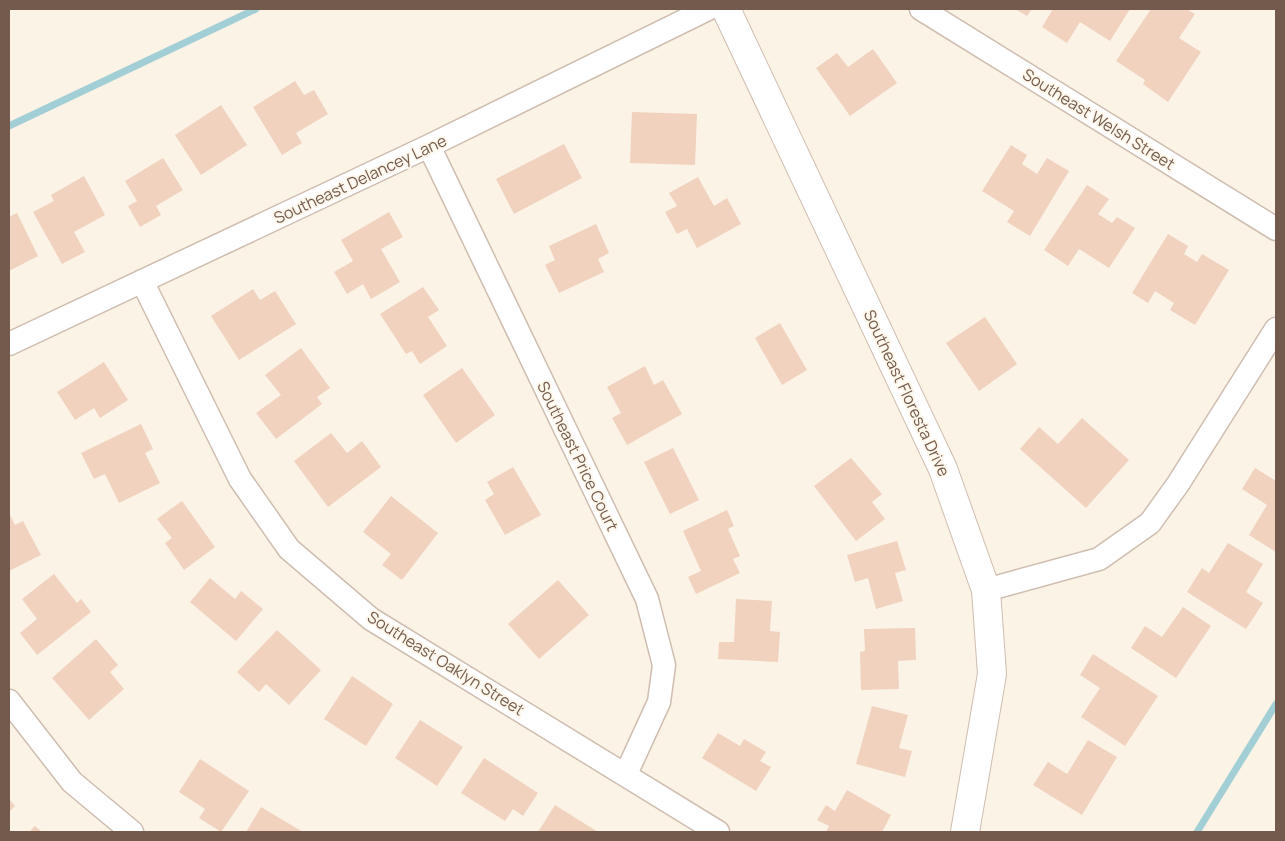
<svg xmlns="http://www.w3.org/2000/svg" width="1285" height="841" font-family="Manrope,sans-serif">
<style>
.lines{fill:none;stroke-linecap:round;stroke-linejoin:round}
.stream{stroke:#a2ced5;stroke-width:7}
.building{fill:#f0d2bf}
.minor-casing{stroke:#cfbdb0;stroke-width:25}
.tertiary-casing{stroke:#cfbdb0;stroke-width:30}
.minor{stroke:#fff;stroke-width:22}
.tertiary{stroke:#fff;stroke-width:28}
.labels{text-anchor:middle;stroke-width:4;stroke-linejoin:round;paint-order:stroke}
.street-label{font-size:16px;fill:#735a4c;stroke:#fef7ec}
</style>
<rect width="100%" height="100%" fill="#fbf3e6"/>
<g class="lines">
<!-- stream -->
<path class="stream" d="M9 126 256 9
M1197 832 1276 704"/>
</g>
<!-- building -->
<path class="building" d="M1015 9H1032L1027 16Z
M1053 9H1130L1110 41 1080 22 1067 43 1042 27Z
M1151 9H1186L1195 14 1179 38 1201 52 1168 102 1143 84 1145 80 1116 61Z
M873 49 897 83 850 116 816 68 837 53 848 67Z
M295 81 304 95 314 90 328 114 296 133 302 143 282 155 253 107Z
M221 105 247 145 201 175 175 135Z
M632 112 697 114 695 165 630 163Z
M564 144 582 178 514 214 496 179Z
M1011 145 1027 155 1022 164 1037 174 1047 158 1069 171 1030 236 1007 222 1014 211 982 191Z
M163 158 183 190 156 206 161 215 140 227 128 206 137 201 125 181Z
M84 176 105 215 74 232 85 252 62 264 33 212 54 201 51 195Z
M698 177 714 206 727 198 741 224 697 248 687 229 677 234 665 212 677 206 669 193Z
M1087 185 1109 199 1098 214 1112 223 1117 217 1135 228 1109 268 1079 249 1068 266 1044 250Z
M389 212 403 237 381 249 400 282 371 299 363 284 347 294 334 272 353 261 341 240Z
M17 213 38 256 9 271V217Z
M596 224 609 253 598 259 604 272 559 293 545 265 555 260 549 246Z
M1168 234 1188 246 1184 254 1197 262 1202 254 1229 270 1195 325 1170 310 1174 303 1155 291 1148 303 1132 293Z
M423 287 439 310 428 317 447 346 420 364 412 351 406 354 380 314Z
M253 289 260 300 275 291 296 324 239 360 211 316Z
M985 317 1017 364 979 391 946 343Z
M780 323 807 370 782 385 755 338Z
M301 348 330 388 317 397 322 404 276 439 256 413 281 395 265 375Z
M104 362 128 400 100 418 94 408 75 420 57 392Z
M645 366 654 385 663 380 682 414 627 445 612 418 621 413 607 387Z
M462 368 495 415 456 443 423 395Z
M1082 418 1129 460 1086 508 1020 449 1039 427 1058 444Z
M141 424 153 449 145 453 160 483 119 503 105 474 94 479 81 453Z
M331 433 347 453 362 441 381 467 328 507 294 461Z
M673 448 699 500 670 514 644 462Z
M851 458 882 494 872 502 885 519 856 541 814 486Z
M513 467 541 515 505 535 485 500 494 494 487 482Z
M1255 468 1276 481V552L1249 535 1267 505 1242 489Z
M391 496 438 533 402 580 382 565 391 554 363 532Z
M182 501 215 547 184 570 165 543 172 538 157 519Z
M727 510 734 526 728 529 740 556 733 559 740 573 696 594 688 577 701 571 683 531Z
M9 513 15 525 23 521 41 555 9 571Z
M897 541 906 570 895 573 903 601 876 609 868 578 855 582 847 555Z
M1228 543 1263 564 1246 592 1263 603 1246 629 1187 592 1202 568 1209 573Z
M54 574 77 603 81 599 91 612 37 655 20 633 37 619 22 599Z
M210 578 235 599 241 591 263 609 236 641 190 602Z
M558 580 589 615 539 659 508 624Z
M736 599 772 601 770 631 780 632 778 662 718 659 719 642H734Z
M1183 607 1211 626 1176 678 1131 648 1145 626 1162 637Z
M915 628 916 660 898 661 899 689 861 690 860 652 865 651 864 629Z
M277 630 321 670 289 705 266 684 259 692 237 672Z
M96 639 118 665 110 672 124 689 89 720 52 678Z
M1093 654 1158 696 1125 746 1081 717 1100 688 1080 675Z
M352 676 393 704 366 746 324 719Z
M872 706 908 715 899 748 912 751 905 777 856 764Z
M420 720 463 747 437 786 395 758Z
M718 733 740 746 744 739 766 752 760 761 771 767 756 791 702 758Z
M1088 740 1117 757 1082 815 1033 785 1048 762 1067 774Z
M484 758 538 793 523 816 513 809 505 821 461 793Z
M200 759 249 791 221 832 199 818 205 809 179 792Z
M847 790 891 815 882 832H826L829 826 817 820 826 805 835 811Z
M9 799 15 806 9 812Z
M555 805 598 832H538Z
M261 807 303 832H246Z
M35 826 42 832H29Z"/>
<g class="lines">
<defs>
<path id="minor" d="M921 9 1276 229
M429 146 647 599 664 665 659 702 626 774
M142 281 240 479 289 549 371 619 718 832
M9 344 429 146 708 9
M986 590 1099 559 1150 523 1178 484 1276 329
M9 701 72 782 132 832"/>
<path id="tertiary" d="M726 9 943 469 986 590 992 674 965 832"/>
</defs>
<!-- minor casing -->
<use href="#minor" class="minor-casing"/>
<!-- tertiary casing -->
<use href="#tertiary" class="tertiary-casing"/>
<!-- minor -->
<use href="#minor" class="minor"/>
<!-- tertiary -->
<use href="#tertiary" class="tertiary"/>
</g>
<g class="labels">
<!-- street labels -->
<g class="street-label">
<text transform="translate(1099 119) rotate(32)" y="6">Southeast Welsh Street</text>
<text transform="translate(360 179) rotate(-25)" y="6">Southeast Delancey Lane</text>
<text transform="translate(907 393) rotate(65)" y="6">Southeast Floresta Drive</text>
<text transform="translate(578 456) rotate(64)" y="6">Southeast Price Court</text>
<text transform="translate(446 663) rotate(32)" y="6">Southeast Oaklyn Street</text>
</g>
</g>
<!-- border -->
<rect width="1285" height="841" fill="none" stroke="#735a4c" stroke-width="20"/>
</svg>
